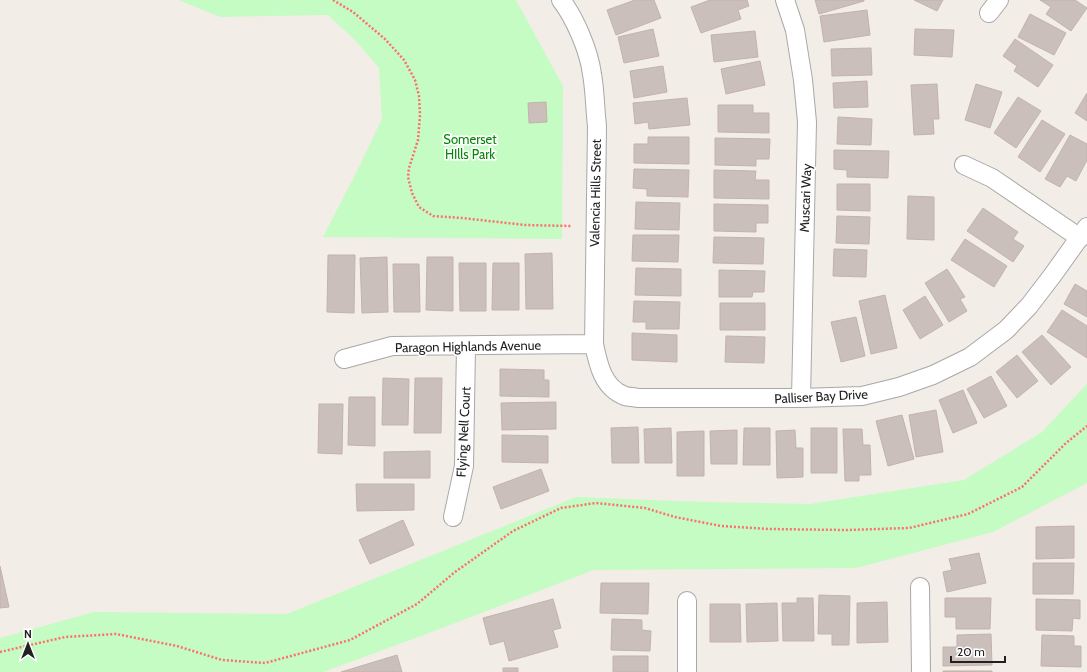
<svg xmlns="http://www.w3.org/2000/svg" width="1087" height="672" font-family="Cabin,sans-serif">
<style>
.park{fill:#c4fcc4}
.building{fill:#cabfba;stroke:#c4b3a9}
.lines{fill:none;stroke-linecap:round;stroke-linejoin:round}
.minor-casing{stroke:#a8a8a8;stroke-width:20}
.path{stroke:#ff6e6b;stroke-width:2.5;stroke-dasharray:2 2;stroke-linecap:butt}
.minor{stroke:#fff;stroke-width:18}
.labels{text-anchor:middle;stroke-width:3.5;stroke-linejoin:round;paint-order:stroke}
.park-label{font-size:13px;fill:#068807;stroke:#fff}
.street-label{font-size:13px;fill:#212121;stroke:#fff}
</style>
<rect width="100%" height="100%" fill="#f2ede7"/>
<!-- park -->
<path class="park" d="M179 0H516L563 86 562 239 323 237 358 169 382 119 379 68 356 41 328 15 220 17Z
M1087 384V483L993 532 856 568 594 570 429 633 323 672H0V638L94 612 287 614 576 497 705 502 810 504 964 480 1042 432Z"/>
<!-- building -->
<path class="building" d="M635 0H654L661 18 616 35 607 10Z
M710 0H747L749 6 738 10 741 19 701 33 691 7Z
M815 0H864V1L819 14Z
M914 0H943L937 11Z
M1040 0H1075L1087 8 1071 31 1046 14 1051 7Z
M867 10 870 35 824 42 820 16Z
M1030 14 1066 33 1054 55 1018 37Z
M653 29 659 56 624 63 618 37Z
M915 29 954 30 952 57 914 55Z
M755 31 758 57 714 62 711 35Z
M1015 39 1053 65 1038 87 1014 71 1017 66 1003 56Z
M871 48 872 75 832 76 831 49Z
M760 61 765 85 726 94 721 69Z
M663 66 667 92 634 98 630 71Z
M867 81 868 107 834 108 833 83Z
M937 84 939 119H933L934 134 914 135 911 85Z
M976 84 1002 92 990 128 965 120Z
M1087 93V121L1075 113Z
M1018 97 1041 111 1016 148 994 133Z
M687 98 690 125 649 129 648 122 635 124 633 103Z
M546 102 547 122 529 123 528 103Z
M718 105H753V113H769V133L718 132Z
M838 117 872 119 871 145 837 144Z
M1042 120 1065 134 1040 172 1018 157Z
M1070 135 1087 144V160L1076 181 1067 176 1060 187 1045 179Z
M648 137H689V164L634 163V144H648Z
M715 138 770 139 769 159H756V166L715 165Z
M834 150 889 151 888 178 847 177V170L834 169Z
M634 169 689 170 688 197 647 196V189L633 188Z
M714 170 756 171 755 180H769V199L714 198Z
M837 184H870V211L837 210Z
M908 196 934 197V240L907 239Z
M636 202 680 203 679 230 635 229Z
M714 204 768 205V223H756V232L714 231Z
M983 208 1018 232 1013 239 1024 246 1013 262 967 231Z
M837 216 870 217 869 244 836 243Z
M633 235H679L678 262 632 261Z
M714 237 764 238 763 264 713 263Z
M965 239 1007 266 994 287 951 260Z
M834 249 867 250 866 277 833 276Z
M552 253 553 309H526L525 254Z
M328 255H355L354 313 327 312Z
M387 257 388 312 362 313 360 258Z
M427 257H453V311L426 310Z
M459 263H486V311H460Z
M493 263H519V310H492Z
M393 264H419L420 312H394Z
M636 268 681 269V296L635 295Z
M947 269 965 297 960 299 967 311 949 322 925 283Z
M719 270 765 271 764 292H753L752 297H719Z
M1075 284 1087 291V317L1064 304Z
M885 295 897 348 871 354 859 301Z
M925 296 943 325 920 339 903 310Z
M634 301 680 302 679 329H646V322H633Z
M720 303H765V330H720Z
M1062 310 1087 326V358L1047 332Z
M856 317 865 356 841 362 831 322Z
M632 333 677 335V362L632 360Z
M1042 335 1071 367 1051 385 1022 352Z
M726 336 765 337 764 363 725 362Z
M1017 355 1038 381 1017 398 996 372Z
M500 369 544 370V380H549V397L500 396Z
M991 376 1007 406 984 418 967 389Z
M383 378 409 379 408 425H382Z
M415 378H442L441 433H414Z
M963 390 977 423 953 433 939 400Z
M349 397H375V446L348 445Z
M556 402V429L502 430 501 403Z
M319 404H343L342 454 318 453Z
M936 410 943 452 916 457 909 415Z
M902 415 914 459 888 466 876 421Z
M638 427 639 463H612L611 428Z
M671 428 672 463H645L644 429Z
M744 428H770V465H743Z
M811 428H837V473H811Z
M843 429H862L863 445H870L871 475H859V481H845Z
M737 430V464H711L710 431Z
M795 430 796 448H803V477L777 478 776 431Z
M704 431V476H677V432Z
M502 435 548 436V463L502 462Z
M430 451V478H384V452Z
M541 469 549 491 501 509 493 487Z
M356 484H414V510L357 511Z
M403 520 414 545 370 564 359 540Z
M1074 526V558L1036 559V527Z
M979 553 986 583 947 592 943 572 952 570 949 559Z
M1033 563H1074L1073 594H1033Z
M0 566 9 607 0 608Z
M601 583H649L648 614 600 613Z
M819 595 850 596 849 645H832V634H818Z
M797 598H813L814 641H783L782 603H797Z
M945 598H991L990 629H956V617H945Z
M553 599 561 628 553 630 558 647 509 661 504 641 490 645 483 618Z
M1036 599 1080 600V619L1073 618 1072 631 1036 630Z
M887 602 888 642 857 643V603Z
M777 603 778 641 747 642 746 604Z
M710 604H740L741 642H710Z
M612 619 642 620V630L651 631 650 651 611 650Z
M991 634 992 665 943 666V647H957V635Z
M1042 635 1074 636V646H1081V667L1041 666Z
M397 655 402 672H341Z
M613 656H648V672H613Z
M503 668H518V672H503Z
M943 671H992V672H943Z"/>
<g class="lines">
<defs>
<path id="minor" d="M561 0C575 18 589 51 592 74 595 91 595 109 597 126L594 344C598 364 603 388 625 396 629 397 634 397 638 398H801L862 396 899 387 933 375 970 357 1006 330 1029 306 1052 276 1087 227
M785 0 795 30 803 80 807 122 801 398
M989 13 999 0
M964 165 992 178 1080 238
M344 359 392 346 594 344
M453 517 464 466 466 346
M920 587 921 672
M687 672V601"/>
</defs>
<!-- minor casing -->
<use href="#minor" class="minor-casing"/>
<!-- path -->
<path class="path" d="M333 0 353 12 385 39 404 60 415 80 419 96 420 115 418 140 409 168 408 177 412 193 419 207 433 216 462 218 525 225 571 226
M0 652 65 637 116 634 177 646 222 660 265 663 350 640 417 604 455 572 513 531 561 508 596 503 645 508 675 517 721 526 768 529 847 530 909 528 968 514 1022 487 1066 443 1087 426"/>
<!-- minor -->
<use href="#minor" class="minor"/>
</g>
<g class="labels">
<!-- park labels -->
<g class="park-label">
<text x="470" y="144">Somerset<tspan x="470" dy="15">HIlls Park</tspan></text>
</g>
<!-- street labels -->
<g class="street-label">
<text transform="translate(595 193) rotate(-89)" y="5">Valencia Hills Street</text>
<text transform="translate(805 198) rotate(-88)" y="5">Muscari Way</text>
<text transform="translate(468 346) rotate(-1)" y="5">Paragon Highlands Avenue</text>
<text transform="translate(821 396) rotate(-3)" y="5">Palliser Bay Drive</text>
<text transform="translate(463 432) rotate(-87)" y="5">Flying Nell Court</text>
</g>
</g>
<!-- north arrow -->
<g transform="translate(28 644)" stroke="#ffffff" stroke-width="3" paint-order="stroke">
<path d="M0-3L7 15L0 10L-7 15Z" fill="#212121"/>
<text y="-6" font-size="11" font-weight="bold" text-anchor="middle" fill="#212121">N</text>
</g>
<!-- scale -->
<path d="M951 656v6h54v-6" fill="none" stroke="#212121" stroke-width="2"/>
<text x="957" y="656" font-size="12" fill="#212121" stroke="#ffffff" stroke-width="3" paint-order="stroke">20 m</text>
</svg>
